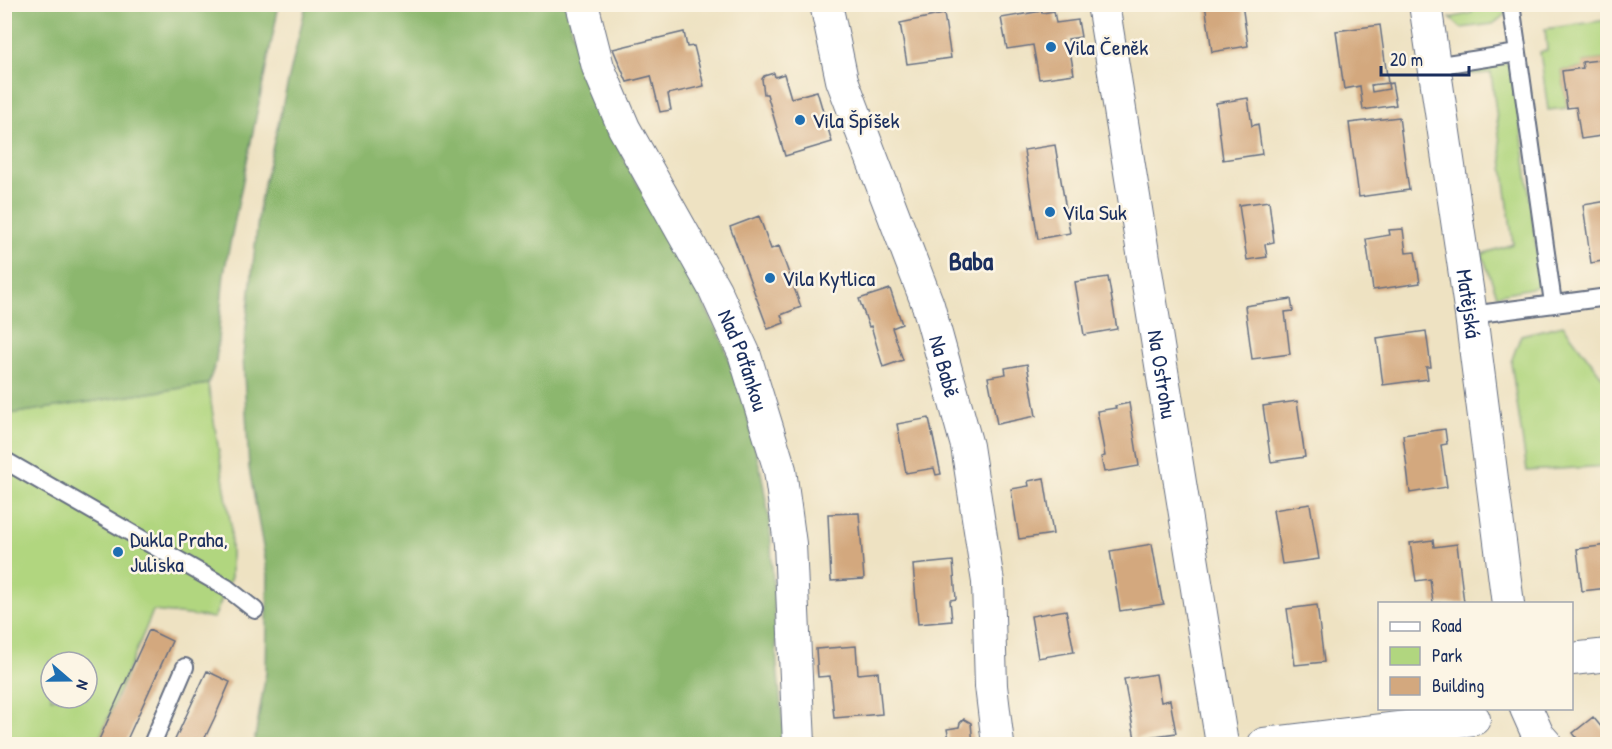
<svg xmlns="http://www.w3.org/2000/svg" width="1612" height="749" font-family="'Patrick Hand',sans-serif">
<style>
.green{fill:#b1d67f;stroke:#66826e;stroke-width:1.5;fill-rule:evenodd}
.forest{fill:#8cb76e;stroke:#547366;stroke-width:1.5}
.building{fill:#d3a87e}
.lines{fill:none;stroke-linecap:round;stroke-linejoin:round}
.lane-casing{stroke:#656e81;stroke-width:20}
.street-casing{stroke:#656e81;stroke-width:34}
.lane{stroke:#fff;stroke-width:16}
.street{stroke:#fff;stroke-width:32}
.poi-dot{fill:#1f6fb2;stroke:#fcf5e5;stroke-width:2}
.labels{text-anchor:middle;stroke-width:5;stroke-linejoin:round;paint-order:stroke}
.poi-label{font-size:22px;fill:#1b2f5e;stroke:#fcf5e5;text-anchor:start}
.street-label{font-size:22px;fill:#1b2f5e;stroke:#fcf5e5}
.quarter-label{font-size:26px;font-weight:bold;fill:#1b2f5e;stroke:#fcf5e5}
</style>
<rect width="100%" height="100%" fill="#fcf5e5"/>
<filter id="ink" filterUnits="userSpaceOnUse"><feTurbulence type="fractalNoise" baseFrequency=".0167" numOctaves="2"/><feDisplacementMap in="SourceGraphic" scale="12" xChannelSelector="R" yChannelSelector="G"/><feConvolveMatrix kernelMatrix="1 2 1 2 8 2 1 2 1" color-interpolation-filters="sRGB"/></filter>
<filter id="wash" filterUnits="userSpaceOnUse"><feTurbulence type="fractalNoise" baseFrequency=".008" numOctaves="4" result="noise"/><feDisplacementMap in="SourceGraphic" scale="24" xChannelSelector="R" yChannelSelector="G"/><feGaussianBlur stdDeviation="1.35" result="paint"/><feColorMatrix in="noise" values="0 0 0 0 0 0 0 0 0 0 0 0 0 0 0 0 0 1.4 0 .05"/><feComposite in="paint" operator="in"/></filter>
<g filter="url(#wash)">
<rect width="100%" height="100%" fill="#eee2c2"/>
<!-- green -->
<path class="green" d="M1471 5H1505L1506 14 1493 24 1461 28 1450 18 1472 13Z
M1607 20V59L1583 62V68L1562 71 1567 108 1548 110 1540 52 1547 50 1545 29Z
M1489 61 1513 64 1541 286 1497 295 1482 254 1513 244 1491 73 1461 75 1462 67Z
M1563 325 1607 383V466L1527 471 1511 362 1521 335Z
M208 384 231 526V577L214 618 153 611 97 744H5V397L10 414ZM51 662H87V698H51Z"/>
<!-- forest -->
<path class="forest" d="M5 4 279 5 224 273 216 362 208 384 10 414 4 397Z
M306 5H565L585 75 626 163 672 244 722 339 746 410 762 477 770 524 777 665 785 744H254L266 673 268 575 249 468 243 355 260 201Z"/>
<g id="blocks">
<!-- building -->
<path class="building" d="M1205 4H1242L1248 46 1212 52Z
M1042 11V13L1054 11 1056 23 1078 20 1081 37 1068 39 1074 74 1039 79 1033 45 1007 49 1001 18Z
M944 14 951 58 907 64 900 23Z
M1380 25 1388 83 1371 85 1372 92 1389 89 1388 84 1392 83 1396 105 1363 110 1360 86 1344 89 1336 31Z
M684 32 687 47 694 46 704 86 668 94 671 110 660 112 651 76 627 82 613 49Z
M1608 59V135L1581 139 1576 107 1567 108 1562 71 1583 68 1582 62Z
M774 73 775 77 784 74 791 98 817 91 832 142 785 156 767 94H764L762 79 764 76Z
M1248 98 1252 126 1258 124 1262 154 1223 160 1216 103Z
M1399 117 1409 190 1359 197 1349 123Z
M1055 145 1070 233 1038 239 1024 150Z
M1269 201 1274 242 1265 244 1267 257 1247 260 1239 205Z
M1608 201V260L1591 263 1583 205Z
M759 216 771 249 779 246 801 307 781 315 784 323 768 329 730 227Z
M1403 229 1406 253 1415 252 1420 283 1373 290 1366 239 1390 235 1389 230Z
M1108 277 1117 329 1084 335 1075 282Z
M890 289 902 324 892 328 903 360 883 367 871 326 869 327 859 299Z
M1291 299 1293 311 1285 312 1290 354 1252 359 1245 306Z
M1426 331 1431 367H1426L1428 379 1383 385 1377 338Z
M1027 364 1036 416 997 424 988 377 1006 374 1005 368Z
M1297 401 1305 457 1271 462 1263 406Z
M1129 403 1139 466 1104 472 1101 457 1105 456 1097 411 1116 408 1115 406Z
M929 418 941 474 936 475 934 468 906 473 897 424Z
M1445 429 1447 444 1441 445 1447 487 1410 493 1403 435Z
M1044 478 1053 534 1019 539 1011 489 1029 486 1028 481Z
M1310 504 1319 559 1282 564 1273 510Z
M859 513 864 579 831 581 828 514Z
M1433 540 1434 547 1457 544 1464 603H1433L1430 579 1416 581 1410 543Z
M1152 544 1162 600 1164 604 1120 611 1110 551Z
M1608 545V588L1582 591 1577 549Z
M953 561 956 599 950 600 952 621 918 624 913 565Z
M1317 605 1324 662 1295 665 1287 609Z
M1066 610 1074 652 1038 658 1031 616Z
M149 630 172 641 125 744H97Z
M856 646 858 674 878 672 882 714 834 718 830 676 818 677 816 649Z
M207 671 230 682 214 719 202 744H173Z
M1156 674 1161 702 1170 700 1176 733 1135 739 1124 679Z
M1593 717 1608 735V744H1581L1573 733Z
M964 719 971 723 973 744H950L947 729 959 727 960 723Z"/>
</g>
</g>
<g filter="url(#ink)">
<use href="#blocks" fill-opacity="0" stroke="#656e81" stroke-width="1.5"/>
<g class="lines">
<defs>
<path id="lane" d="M1518 53 1553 303
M1434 66 1518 53 1511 4
M1471 315 1608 297
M4 460 227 588 255 610
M152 744 185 667"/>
<g id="street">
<path id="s1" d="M582 4 598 67 624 128 715 290 744 353 780 470 790 544 799 744"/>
<path id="s2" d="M826 4 842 80 928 305 967 446 988 582 991 686 998 744"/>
<path id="s3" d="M1103 4 1222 744"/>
<path id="s4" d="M1425 4 1471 315 1508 604"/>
<path d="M1572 659 1608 655"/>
<path d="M1526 708 1538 735 1546 744"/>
<path d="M1264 744 1474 719"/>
</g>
</defs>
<!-- lane casing -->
<use href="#lane" class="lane-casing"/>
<!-- street casing -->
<use href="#street" class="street-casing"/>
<!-- lane -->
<use href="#lane" class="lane"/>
<!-- street -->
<use href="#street" class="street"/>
</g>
</g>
<!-- markers -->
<g class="poi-dot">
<circle cx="1051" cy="47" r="6"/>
<circle cx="800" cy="120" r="6"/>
<circle cx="1050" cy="212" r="6"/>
<circle cx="770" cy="278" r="6"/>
<circle cx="118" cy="552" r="6"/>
</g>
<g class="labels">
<!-- poi labels -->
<g class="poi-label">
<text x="1063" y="55">Vila Čeněk</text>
<text x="812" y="128">Vila Špíšek</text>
<text x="1062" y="220">Vila Suk</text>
<text x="782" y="286">Vila Kytlica</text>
<text x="130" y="547">Dukla Praha,<tspan x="130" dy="25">Juliska</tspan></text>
</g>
<!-- street labels -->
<g class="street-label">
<text dy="8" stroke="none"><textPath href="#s4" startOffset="303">Matějská</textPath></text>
<text dy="8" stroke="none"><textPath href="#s1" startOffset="393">Nad Paťankou</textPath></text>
<text dy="8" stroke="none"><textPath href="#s2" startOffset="382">Na Babě</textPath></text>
<text dy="8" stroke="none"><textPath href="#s3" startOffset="375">Na Ostrohu</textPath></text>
</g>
<!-- quarter labels -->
<g class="quarter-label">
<text x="971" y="270">Baba</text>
</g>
</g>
<!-- margin -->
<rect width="1612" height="749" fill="none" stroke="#fcf5e5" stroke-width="24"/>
<!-- legend -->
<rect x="1378" y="602" width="195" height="108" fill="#fcf5e5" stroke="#a2a6af" stroke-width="1.5"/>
<rect x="1390" y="622" width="30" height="9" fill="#ffffff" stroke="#a2a6af" stroke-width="1.5"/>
<text x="1432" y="632" font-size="18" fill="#1b2f5e">Road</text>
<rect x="1390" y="647" width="30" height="18" fill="#b1d67f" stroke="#a2a6af" stroke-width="1.5"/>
<text x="1432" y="662" font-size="18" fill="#1b2f5e">Park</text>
<rect x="1390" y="677" width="30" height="18" fill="#d3a87e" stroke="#a2a6af" stroke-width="1.5"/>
<text x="1432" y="692" font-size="18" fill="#1b2f5e">Building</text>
<!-- north arrow -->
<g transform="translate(69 680) rotate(110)"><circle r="28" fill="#fcf5e5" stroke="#a2a6af" stroke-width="1.5"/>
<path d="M0-4.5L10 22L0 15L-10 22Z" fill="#1f6fb2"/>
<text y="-9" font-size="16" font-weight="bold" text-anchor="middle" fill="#1b2f5e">N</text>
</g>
<!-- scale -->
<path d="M1381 66v9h88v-9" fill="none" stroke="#1b2f5e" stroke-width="3"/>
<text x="1390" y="66" font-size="18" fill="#1b2f5e" stroke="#fcf5e5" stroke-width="4.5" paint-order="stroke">20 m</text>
</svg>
